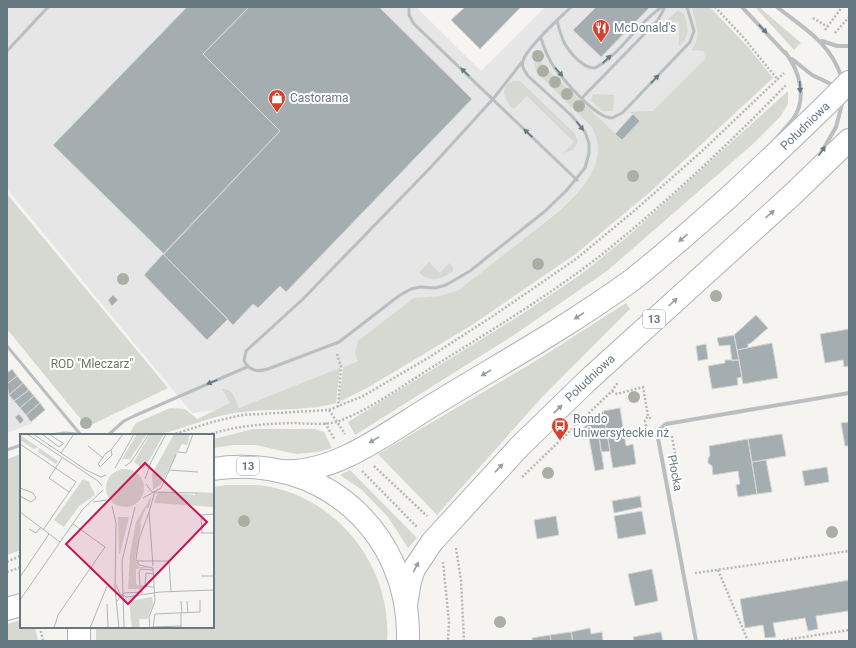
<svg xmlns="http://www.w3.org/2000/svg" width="856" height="648" font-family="Roboto,sans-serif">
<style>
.built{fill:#e5e6e5}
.green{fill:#d5d9d1}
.building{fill:#a4adb0;stroke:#d6d6d4}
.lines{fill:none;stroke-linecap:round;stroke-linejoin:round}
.primary-casing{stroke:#adb3b6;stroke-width:24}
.path{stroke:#b4b8ba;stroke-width:2.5;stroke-dasharray:2 2;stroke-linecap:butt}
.service{stroke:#b9bfc1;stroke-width:3}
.minor{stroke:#b9bfc1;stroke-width:4}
.primary{stroke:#fff;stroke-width:22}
.tree{fill:#a9b0a3}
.oneway{fill:#667880}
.oneway2{fill:#94a0a6}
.labels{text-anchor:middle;stroke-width:4;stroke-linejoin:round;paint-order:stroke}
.shield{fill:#fff;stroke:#94a0a6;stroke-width:1}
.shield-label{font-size:11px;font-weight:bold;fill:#667880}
.poi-label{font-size:12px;fill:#667880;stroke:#fff;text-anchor:start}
.street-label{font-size:12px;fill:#667880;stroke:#fff}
.park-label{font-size:12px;fill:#6b7864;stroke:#fff}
.inset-road{fill:none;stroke:#afb7ba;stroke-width:1}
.view{fill:#c2185b;fill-opacity:0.15;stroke:#c2185b;stroke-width:2}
.inset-edge{fill:none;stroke:#667880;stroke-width:2}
</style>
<rect width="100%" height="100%" fill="#f5f4f1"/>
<!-- built -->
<path class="built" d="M7 7H416L481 71 545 7H704L726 39 589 186 435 310 374 354 253 405 192 413 7 189Z
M7 393 31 422 33 423 7 433Z"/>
<!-- green -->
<path class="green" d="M692 7H710L748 47 773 78 650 192 577 253 472 325 369 387 339 402 343 367 358 361 355 354 358 341 414 298 440 296 459 290 559 211C583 189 610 162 592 127L536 72 534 60 537 55 539 56 545 68 551 73 622 140 640 121 630 112 653 111 705 59 704 51 691 50C703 38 695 21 692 7Z
M755 7H759L801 43 794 50Z
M678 10 684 14C688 27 691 36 679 46V22H665Z
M514 81H520L575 134 578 142 573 150 563 153 574 142 527 96 514 109C504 101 498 86 514 81Z
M788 91V104L780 117 753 144 607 271 514 335 355 435 348 422 522 314 580 275 626 238Z
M593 94 614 95 613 111H602L591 100Z
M7 194 168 388 87 427 7 329Z
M429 262 440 273 449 263 453 267V271C442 279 431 283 419 273Z
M626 303 630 309 544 395 437 515 378 454 534 362Z
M340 368 336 403C301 413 264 407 229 414 195 420 167 439 131 435V431L136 423 170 408 185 409 197 419 230 403 222 389C234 389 235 400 239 408Z
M253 429H315L324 432 332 448 318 452 296 454 256 445H234L213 448V439Z
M21 454V550L7 555V459Z
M350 470 417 538 408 548 388 517 362 490 340 475Z
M226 485C243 485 259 484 275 488 343 504 392 571 387 641H96V627H213V487Z
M21 620V627H35L38 641H7V624Z"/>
<!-- building -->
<path class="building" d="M187 7H249L203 54 280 131 164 254 53 145Z
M249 7H379L472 99 286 292 280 286 258 308 253 304 233 325 163 254 280 131 203 54Z
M465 7H521L480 49 451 20Z
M596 7H650L601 57 573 30Z
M633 114 640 121 622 140 615 134Z
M163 254 228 319 207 340 144 275Z
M113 295 118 300 112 306 108 300Z
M756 315 768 328 751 343 748 344V348L737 350 734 335Z
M849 329V366L844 367 843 360 825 363 820 334Z
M734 335 739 360 732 361 730 345 719 346 717 338Z
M772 343 778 378 743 384 737 350Z
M706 344 708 359 698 361 696 346Z
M725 360H739L742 377 737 378 738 385 712 389 708 366 725 363Z
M12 369 17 376 7 384V373Z
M17 376 23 383 9 395 7 384Z
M23 383 29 390 14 401 9 395Z
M29 390 34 396 20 408 14 401Z
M34 396 40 403 26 415 20 408Z
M40 403 45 410 31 422 26 415Z
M620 408 626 446 633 444 636 464 613 468 603 411Z
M603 411 610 451 601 452 599 436 583 439 581 430Z
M19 414 24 420 20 424 15 417Z
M849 422V446H845L841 423Z
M782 434 786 456 752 462 748 439Z
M599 436 604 469 595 471 589 438Z
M748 439 757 494 738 497 736 485 740 484 738 471 713 475 712 466 708 463V459L710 455 709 446Z
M766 460 772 492 757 494 752 462Z
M827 467 829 482 805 486 802 471Z
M640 496 642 507 614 513 612 501Z
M642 511 646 534 618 539 614 516Z
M556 516 559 535 537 539 534 520Z
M652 569 658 601 635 606 628 574Z
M849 580V617L848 611 816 616 818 629 808 631 805 618 773 623 776 637 765 638 763 625 745 628 740 599Z
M590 628 591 634 602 632 603 641H573L571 632Z
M571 632 573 641H551L550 635Z
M661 632 663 641H634L633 637Z
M550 635 551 641H532V638Z"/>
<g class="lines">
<defs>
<path id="primary" d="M213 469C321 452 411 532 408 641
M282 471C334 475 390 431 433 405 500 364 569 326 632 280 665 254 696 226 728 198 769 160 810 122 849 82
M406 605 410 581 414 569 432 542 520 446 587 381 792 195 849 140
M7 609 21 605
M79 627V641"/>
</defs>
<!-- primary casing -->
<use href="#primary" class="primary-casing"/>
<!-- path -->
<path class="path" d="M715 7 743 37 778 80
M813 18 828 27
M825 30 842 7
M835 33 849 17
M337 354 341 367 338 407
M612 391 617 394 643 387 648 416 652 420
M329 410 363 396 428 358 493 316 576 259 634 211 700 153 784 73
M325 423 335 440
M647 430 645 421 648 416
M172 435 212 422 242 415 329 410 345 434
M208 435C235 426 262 424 291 423 306 423 324 426 339 421 372 409 409 381 439 363 495 328 553 293 605 252 669 200 730 143 787 84
M672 436 676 460
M374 466 427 516
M362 471 417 527
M522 477 612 391 618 382
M456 548 461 580 464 641
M21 556V560
M7 562 20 556
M443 562 449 622 448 641
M718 570 748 641
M7 572 21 567
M695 573 849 551
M40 627 43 641
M779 641 849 630"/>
<!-- service -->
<path class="service" d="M409 7V15L414 24 577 180
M557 21C562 39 564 47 578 60 584 65 587 68 595 68 620 55 637 23 662 7
M541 38C544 48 548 58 554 67 564 80 595 118 612 118L622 113 628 107 690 42 694 31 687 7
M7 51 48 7
M522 62 493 99 431 167 303 299 246 351 244 361C250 371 257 372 268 369L339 342 400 295 411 289 420 287 435 288 446 285 470 271 544 212 566 191 585 168 589 153V143L585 132 572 116 528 76C525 71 521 67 523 61 526 48 560 18 571 7
M582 98 658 20 665 7
M7 346 80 434
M50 435 65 433 88 435
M108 435 124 421 134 416 247 367
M7 450 21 445"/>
<!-- minor -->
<path class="minor" d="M742 7 785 53
M777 7C805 29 831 43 842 79
M822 41 837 46H849
M792 59 812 75 835 86
M774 141C780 134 787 127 793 119 808 98 799 70 785 52
M821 153 836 127 843 100
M696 641 658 438 660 429 666 424 849 393"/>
<!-- primary -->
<use href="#primary" class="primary"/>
</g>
<!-- trees -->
<g class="tree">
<circle cx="538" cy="56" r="6"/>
<circle cx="543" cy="71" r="6"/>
<circle cx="555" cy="82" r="6"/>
<circle cx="567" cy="94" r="6"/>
<circle cx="579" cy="106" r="6"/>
<circle cx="633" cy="176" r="6"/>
<circle cx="538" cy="264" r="6"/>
<circle cx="123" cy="279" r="6"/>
<circle cx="716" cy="296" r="6"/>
<circle cx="634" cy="397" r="6"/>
<circle cx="86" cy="423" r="6"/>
<circle cx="548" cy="473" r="6"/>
<circle cx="244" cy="521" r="6"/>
<circle cx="832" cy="532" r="6"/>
<circle cx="500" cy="622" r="6"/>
</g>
<!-- one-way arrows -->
<defs><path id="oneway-solid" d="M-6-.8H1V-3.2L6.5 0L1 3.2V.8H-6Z"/></defs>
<g class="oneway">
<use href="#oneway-solid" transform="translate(763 29) rotate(47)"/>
<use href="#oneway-solid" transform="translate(607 59) rotate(-44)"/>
<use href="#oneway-solid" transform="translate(465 72) rotate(-136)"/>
<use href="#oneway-solid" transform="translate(559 72) rotate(48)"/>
<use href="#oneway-solid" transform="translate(655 79) rotate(-47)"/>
<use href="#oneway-solid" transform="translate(800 87) rotate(87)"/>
<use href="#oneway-solid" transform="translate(580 126) rotate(52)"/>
<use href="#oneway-solid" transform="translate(528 133) rotate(-136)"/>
<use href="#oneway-solid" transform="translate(822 151) rotate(-55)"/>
<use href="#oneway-solid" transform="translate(212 382) rotate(157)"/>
</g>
<g class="oneway2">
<use href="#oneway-solid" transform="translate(770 214) rotate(-41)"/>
<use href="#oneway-solid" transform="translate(683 238) rotate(139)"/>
<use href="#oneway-solid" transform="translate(673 302) rotate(-42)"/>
<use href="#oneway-solid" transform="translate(579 316) rotate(147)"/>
<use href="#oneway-solid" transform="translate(486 373) rotate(149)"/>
<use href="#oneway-solid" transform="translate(558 409) rotate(-44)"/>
<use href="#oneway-solid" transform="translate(374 440) rotate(149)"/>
<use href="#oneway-solid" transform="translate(499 468) rotate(-47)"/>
<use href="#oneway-solid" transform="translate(416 567) rotate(-63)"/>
</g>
<!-- icons -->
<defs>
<symbol id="restaurant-pin" viewBox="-11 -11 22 30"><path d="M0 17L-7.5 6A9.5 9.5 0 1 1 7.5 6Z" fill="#d54030" stroke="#fff"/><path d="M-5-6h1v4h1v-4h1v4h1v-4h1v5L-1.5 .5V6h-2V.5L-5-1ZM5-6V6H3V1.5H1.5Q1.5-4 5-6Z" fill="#fff"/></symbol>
<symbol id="shop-pin" viewBox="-11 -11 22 30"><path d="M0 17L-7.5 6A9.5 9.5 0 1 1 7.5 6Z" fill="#d54030" stroke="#fff"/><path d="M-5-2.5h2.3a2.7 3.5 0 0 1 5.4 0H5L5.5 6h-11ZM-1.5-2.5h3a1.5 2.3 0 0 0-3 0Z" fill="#fff"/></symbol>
<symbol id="bus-pin" viewBox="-11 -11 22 30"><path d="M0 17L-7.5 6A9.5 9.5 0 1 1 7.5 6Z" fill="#d54030" stroke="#fff"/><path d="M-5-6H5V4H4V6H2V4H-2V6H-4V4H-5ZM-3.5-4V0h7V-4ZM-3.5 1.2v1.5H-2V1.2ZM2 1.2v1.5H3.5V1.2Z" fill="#fff"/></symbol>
</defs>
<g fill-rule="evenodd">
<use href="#restaurant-pin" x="591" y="18" width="20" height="27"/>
<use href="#shop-pin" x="267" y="88" width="20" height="27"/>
<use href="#bus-pin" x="550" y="416" width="20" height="27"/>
</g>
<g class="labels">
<!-- shield labels -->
<g class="shield">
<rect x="643" y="310" width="22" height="18" rx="3"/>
<rect x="237" y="457" width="22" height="18" rx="3"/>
</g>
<g class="shield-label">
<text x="654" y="323">13</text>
<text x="248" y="470">13</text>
</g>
<!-- poi labels -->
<g class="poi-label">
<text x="614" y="32">McDonald's</text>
<text x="290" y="102">Castorama</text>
<text x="573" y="423">Rondo<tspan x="573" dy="14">Uniwersyteckie nż</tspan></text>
</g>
<!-- street labels -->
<g class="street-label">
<text transform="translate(805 126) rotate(-44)" y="4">Południowa</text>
<text transform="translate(590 378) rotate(-43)" y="4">Południowa</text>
<text transform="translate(675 473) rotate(79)" y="4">Płocka</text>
</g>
<!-- park labels -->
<g class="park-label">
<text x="92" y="368">ROD "Mleczarz"</text>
</g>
</g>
<!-- overview -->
<g transform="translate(20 434)">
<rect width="194" height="194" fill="#f5f4f1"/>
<path d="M117 0H127L110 25H102ZM130 0H144L124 35 114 28ZM154 0H170L167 11 162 10 141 50 133 56 132 40ZM0 1 18 13 17 14 14 15 0 6ZM19 14 38 27 36 30 18 18ZM86 54a19 19 0 1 1 38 0a19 19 0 1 1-38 0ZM63 45 69 48 75 61 59 72 44 93 34 86ZM138 58 175 61 177 58 194 59V73L134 69ZM132 61 129 74H126L120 89 121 92 115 125 119 133H131L116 135V150L125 155H108L110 120 116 88ZM98 83H109L100 120H99ZM132 163 133 170 127 185H119L120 194H112L109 167Z" fill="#d5d9d1"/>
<path class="inset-road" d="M7 0 78 47 82 52M13 0 66 36 81 43 86 41M22 0 39 13 43 10M29 0 44 10M0 10 56 48 23 96M68 12 83 24M91 16 92 21 80 33 78 30 86 19ZM91 16 103 0M158 18 166 19 173 0M41 19 54 0M42 24 29 44 49 58M105 32 111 28 129 0M95 34 114 0M149 36 178 38M125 45 131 28 146 0M126 50 132 58 177 59M0 54 13 59 16 64 11 68 0 62M123 64 141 54 156 21M73 68 87 66M92 72 96 89 95 154 99 194M0 78 40 108M129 78 135 57M9 95 16 99 20 94M181 99H194M182 99 181 81 194 80M117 127H149L151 158M133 136 121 135 119 138 120 152 134 153M181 142H194M0 143 29 100M96 151 100 160 107 163 140 158 194 156M125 153 126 139 134 140M0 166 63 75 83 56M161 167 162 179M167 167 168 179M96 168 104 159 123 158M87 170 88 194M161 179V193M133 193 135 180 180 178V166M133 193 161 192M34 194 38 181 85 113 53 90M70 194 87 152M104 194 102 127 115 73M130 194 129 183 135 167 133 134 119 131 116 125 119 105 129 78 133 132"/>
<path class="view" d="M125 29 187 88 108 170 46 110Z"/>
<rect width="194" height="194" class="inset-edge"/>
</g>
<!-- border -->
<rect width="856" height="648" fill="none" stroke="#667880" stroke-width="16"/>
</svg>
